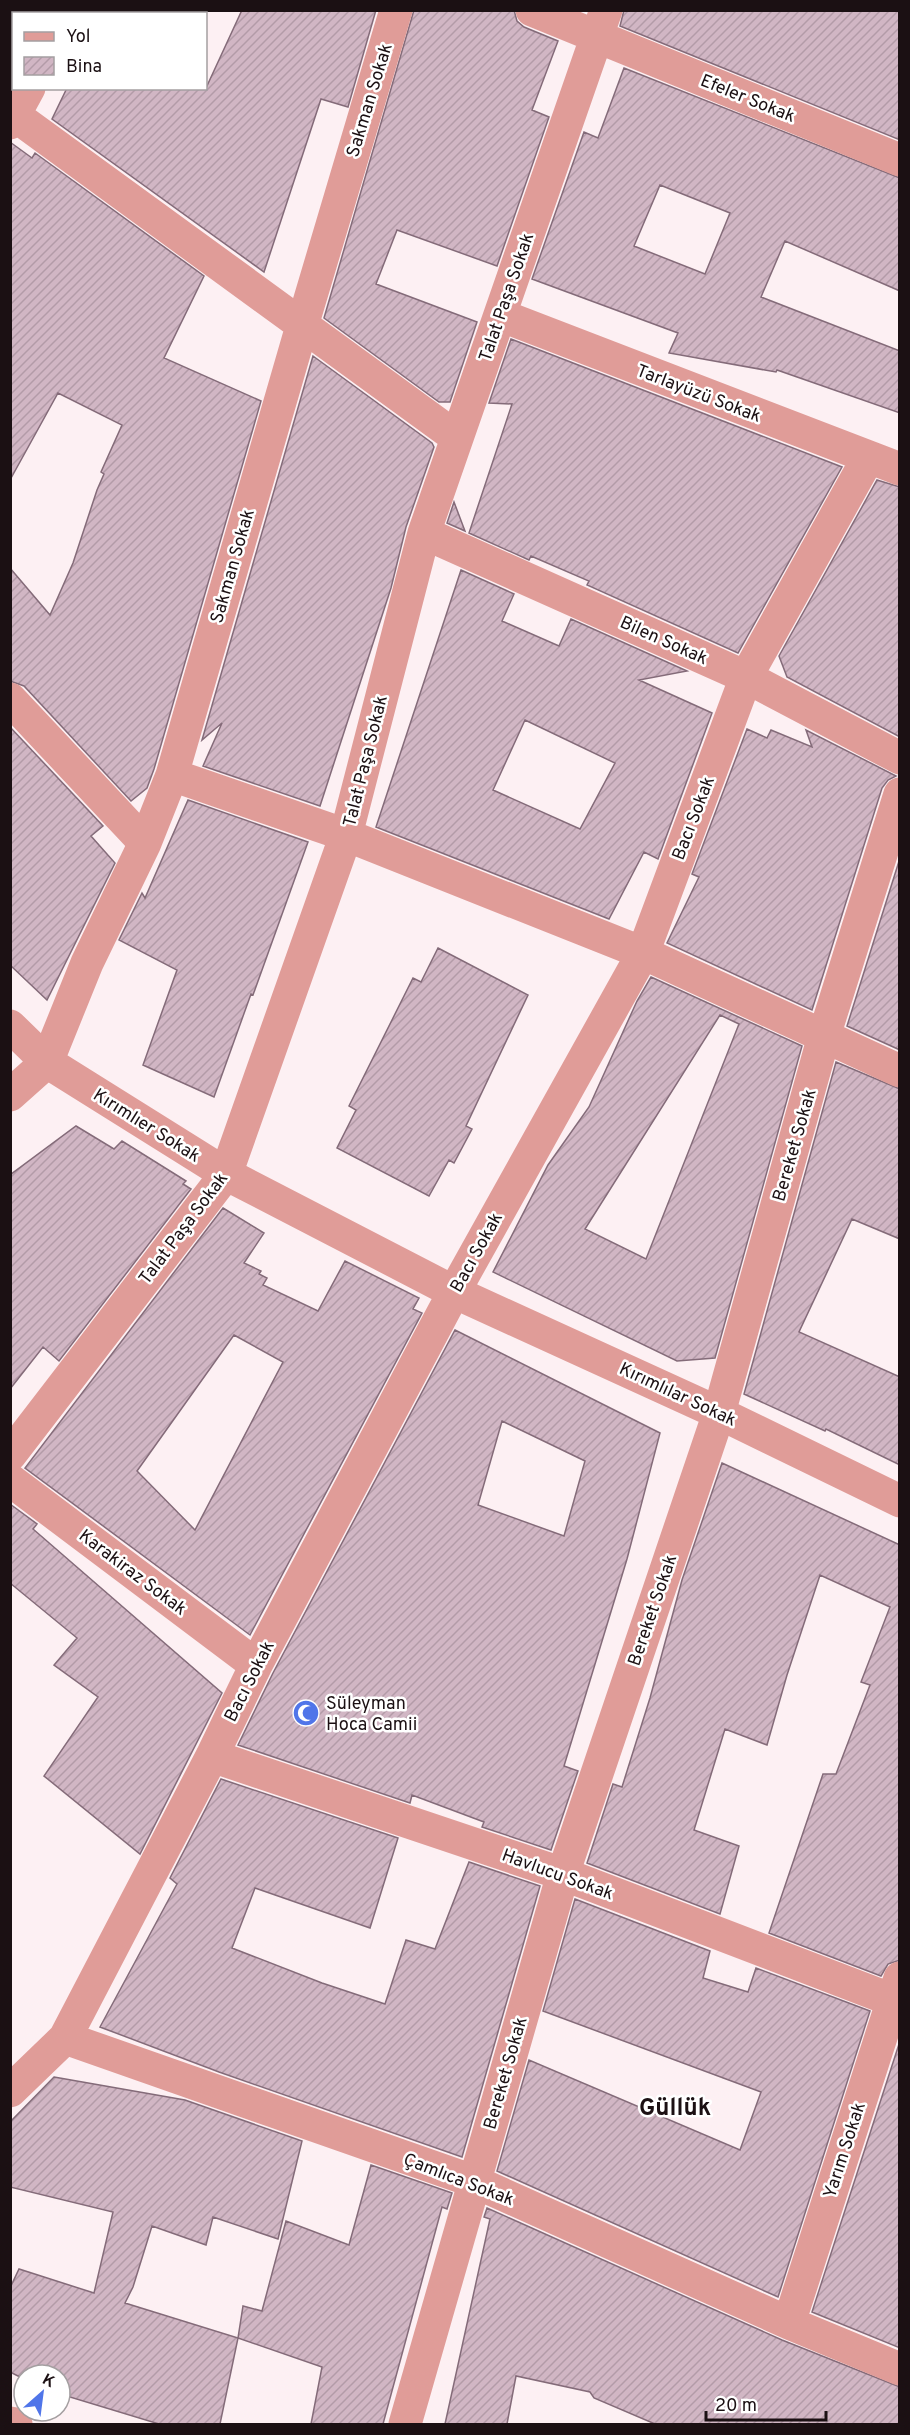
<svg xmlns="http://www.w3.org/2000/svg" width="910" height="2435" font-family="Overpass,sans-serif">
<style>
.building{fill:url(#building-hatch);stroke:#846b79;stroke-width:1.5;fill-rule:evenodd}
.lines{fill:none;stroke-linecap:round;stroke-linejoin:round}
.minor{stroke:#e09c98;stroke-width:33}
.labels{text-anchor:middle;stroke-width:5;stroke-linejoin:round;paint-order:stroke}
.street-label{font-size:18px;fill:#1b1013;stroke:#fff}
.poi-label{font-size:18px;fill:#1b1013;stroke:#fff;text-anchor:start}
.district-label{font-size:24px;font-weight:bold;fill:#1b1013;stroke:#fff}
</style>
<defs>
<pattern id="building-hatch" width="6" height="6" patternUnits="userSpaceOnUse" patternTransform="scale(1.5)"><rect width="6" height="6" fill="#d1b6c4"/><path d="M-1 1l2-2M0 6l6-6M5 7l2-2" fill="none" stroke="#b39ba8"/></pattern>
</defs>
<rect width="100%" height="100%" fill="#fdf0f3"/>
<!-- building -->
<path class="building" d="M242 10H376L348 107 321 99 264 272 52 119 67 88H206Z
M414 10H514L517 21 524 27 558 41 532 110 549 117 497 266 397 230 376 284 477 322 450 402H439L324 318Z
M624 10H900V140L620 26Z
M624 68 900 178V291L785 241 761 297 900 351V413L777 370 776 372 669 353 678 333 532 279 584 132 598 138ZM660 185 730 213 705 274 634 246Z
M10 142 32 158 35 153 204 276 164 358 261 401 154 769 147 788 131 801 24 686 10 681V568L50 615 73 563 97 490 104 474 101 472 122 425 58 393 10 480Z
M511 339 842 467 738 653 587 585 589 581 531 556 529 560 469 533 512 404 489 403Z
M313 356 432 443 434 447 406 527 391 588 320 806 203 766 222 723 202 740Z
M877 480 900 487V737L787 677 779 656Z
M454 502 465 531 447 523Z
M461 570 514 594 502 621 559 646 571 619 687 671 639 680 712 713 658 859 644 852 609 919 376 827ZM525 720 615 763 580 829 493 790Z
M10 727 103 826 91 836 115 863 47 1000 10 965Z
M747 729 767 738 771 730 812 747 806 730 896 776 888 780 882 788 812 1010 667 943 699 877 692 874Z
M188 800 308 842 253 995 251 994 214 1097 143 1065 177 970 119 940 142 893 145 898Z
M900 858V1050L847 1026Z
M438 948 528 995 466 1126 472 1129 454 1163 449 1160 429 1196 337 1148 356 1110 349 1106 413 978 421 982Z
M651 977 802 1046 715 1358 677 1361 493 1272 548 1165 589 1107 637 1001ZM720 1015 739 1024 646 1259 585 1229Z
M836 1062 900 1089V1239L852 1219 799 1332 900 1377V1465L826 1429 825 1431 744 1394Z
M76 1126 114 1149 122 1141 186 1181 183 1184 191 1189 59 1361 43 1347 10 1389V1175Z
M223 1208 264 1233 244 1263 261 1271 259 1274 267 1278 263 1285 318 1311 345 1261 419 1298 413 1309 422 1313 250 1635 25 1468ZM234 1335 283 1362 195 1530 137 1471Z
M455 1330 660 1433 627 1559 564 1766 578 1771 551 1850 482 1827 484 1822 412 1795 410 1803 238 1745 273 1673ZM502 1421 585 1461 564 1536 478 1505Z
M722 1463 900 1545V1960L888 1964 881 1976 769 1933 823 1774H836L870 1685 861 1682 890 1607 820 1575 787 1675 767 1745 725 1729 694 1830 739 1846 720 1914 587 1863 613 1784 622 1787 650 1698 682 1580Z
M10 1504 37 1524 33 1529 222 1693 140 1854 44 1776 98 1697 54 1665 77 1638 10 1583Z
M221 1779 398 1838 370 1928 255 1888 232 1948 322 1983 385 2004 406 1940 435 1949 469 1862 540 1886 462 2157 219 2072 100 2027 177 1884 170 1878Z
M575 1899 710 1951 703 1978 748 1992 756 1968 870 2011 778 2297 497 2171 529 2060 740 2150 761 2092 543 2011Z
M900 2041V2348L812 2312Z
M54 2077 185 2100 302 2141 278 2239 213 2217 206 2245 152 2226 133 2287 125 2303 238 2338 220 2424H159L60 2394V2375H24V2379L10 2372V2288L19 2269 94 2293 113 2212 10 2187V2122Z
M371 2165 452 2193 447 2209 442 2207 383 2424H311L322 2367 238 2338 243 2306 262 2311 286 2221 349 2245Z
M487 2208 782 2340 900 2387V2424H655L594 2398 590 2392 516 2376 507 2424H445L490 2219 484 2217Z"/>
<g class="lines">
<!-- minor -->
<path class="minor" d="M532 10 900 160
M71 14 72 10
M10 112 456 437
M10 123 29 88
M500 315 900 469
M424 533 746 677 900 758
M10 699 145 843
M172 775 346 835 643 953 900 1071
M10 1026 47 1062 226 1174 454 1292 719 1413 900 1501
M10 1095 47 1062 87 963 145 843 172 775 302 326 396 10
M10 1455 226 1174 346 835 424 533 606 10
M10 1480 256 1665
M212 1756 563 1874 900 2003
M65 2038 212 1756 256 1665 454 1292 643 953 746 677 868 458
M10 2091 65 2038 473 2181 789 2323 900 2369
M789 2323 900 1978
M10 2423 16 2424
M405 2424 563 1874 719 1413 824 1036 900 794"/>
</g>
<!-- icons -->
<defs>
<symbol id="mosque-disc" viewBox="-11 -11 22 22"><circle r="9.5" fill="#5075e9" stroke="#fff"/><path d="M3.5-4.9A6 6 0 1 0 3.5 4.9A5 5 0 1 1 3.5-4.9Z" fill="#fff"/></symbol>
</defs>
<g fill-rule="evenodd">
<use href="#mosque-disc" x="291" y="1698" width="30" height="30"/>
</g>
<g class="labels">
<!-- street labels -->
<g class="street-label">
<text transform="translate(748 98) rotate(22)" y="6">Efeler Sokak</text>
<text transform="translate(369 100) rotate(-73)" y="6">Sakman Sokak</text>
<text transform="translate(506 297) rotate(-71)" y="6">Talat Paşa Sokak</text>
<text transform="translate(699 393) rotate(21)" y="6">Tarlayüzü Sokak</text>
<text transform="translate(232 566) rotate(-74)" y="6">Sakman Sokak</text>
<text transform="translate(664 640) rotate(24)" y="6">Bilen Sokak</text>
<text transform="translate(365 761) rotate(-76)" y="6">Talat Paşa Sokak</text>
<text transform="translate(693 818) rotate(-69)" y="6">Bacı Sokak</text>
<text transform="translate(147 1125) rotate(32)" y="6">Kırımlıer Sokak</text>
<text transform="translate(794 1145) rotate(-74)" y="6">Bereket Sokak</text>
<text transform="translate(183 1228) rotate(-53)" y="6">Talat Paşa Sokak</text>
<text transform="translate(476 1252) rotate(-61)" y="6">Bacı Sokak</text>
<text transform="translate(678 1394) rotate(25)" y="6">Kırımlılar Sokak</text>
<text transform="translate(133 1572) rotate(37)" y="6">Karakiraz Sokak</text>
<text transform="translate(652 1610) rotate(-71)" y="6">Bereket Sokak</text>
<text transform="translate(249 1681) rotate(-63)" y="6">Bacı Sokak</text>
<text transform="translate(558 1874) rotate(20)" y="6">Havlucu Sokak</text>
<text transform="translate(505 2073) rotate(-74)" y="6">Bereket Sokak</text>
<text transform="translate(844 2150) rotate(-72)" y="6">Yarım Sokak</text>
<text transform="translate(459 2179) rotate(21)" y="6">Çamlıca Sokak</text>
</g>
<!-- poi labels -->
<g class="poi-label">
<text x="326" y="1709">Süleyman<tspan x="326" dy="21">Hoca Camii</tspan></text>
</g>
<!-- district labels -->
<g class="district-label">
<text x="675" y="2115">Güllük</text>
</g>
</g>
<!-- border -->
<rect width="910" height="2435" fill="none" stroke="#1b1013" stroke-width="24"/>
<!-- legend -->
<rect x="12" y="12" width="195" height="78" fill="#ffffff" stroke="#a49fa1" stroke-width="1.5"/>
<rect x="24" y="32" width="30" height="9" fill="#e09c98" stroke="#a49fa1" stroke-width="1.5"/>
<text x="66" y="42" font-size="18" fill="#1b1013">Yol</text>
<rect x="24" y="57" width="30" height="18" fill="url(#building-hatch)" stroke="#a49fa1" stroke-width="1.5"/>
<text x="66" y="72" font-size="18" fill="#1b1013">Bina</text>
<!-- north arrow -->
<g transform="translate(42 2393) rotate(28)"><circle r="28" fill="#ffffff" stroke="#a49fa1" stroke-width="1.5"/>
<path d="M0-4.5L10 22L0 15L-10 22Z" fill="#5075e9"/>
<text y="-9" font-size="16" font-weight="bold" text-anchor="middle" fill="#1b1013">K</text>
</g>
<!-- scale -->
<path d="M706 2411v9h120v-9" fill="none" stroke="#1b1013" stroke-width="3"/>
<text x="715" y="2411" font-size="18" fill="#1b1013" stroke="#ffffff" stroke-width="4.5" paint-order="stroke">20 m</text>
</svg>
